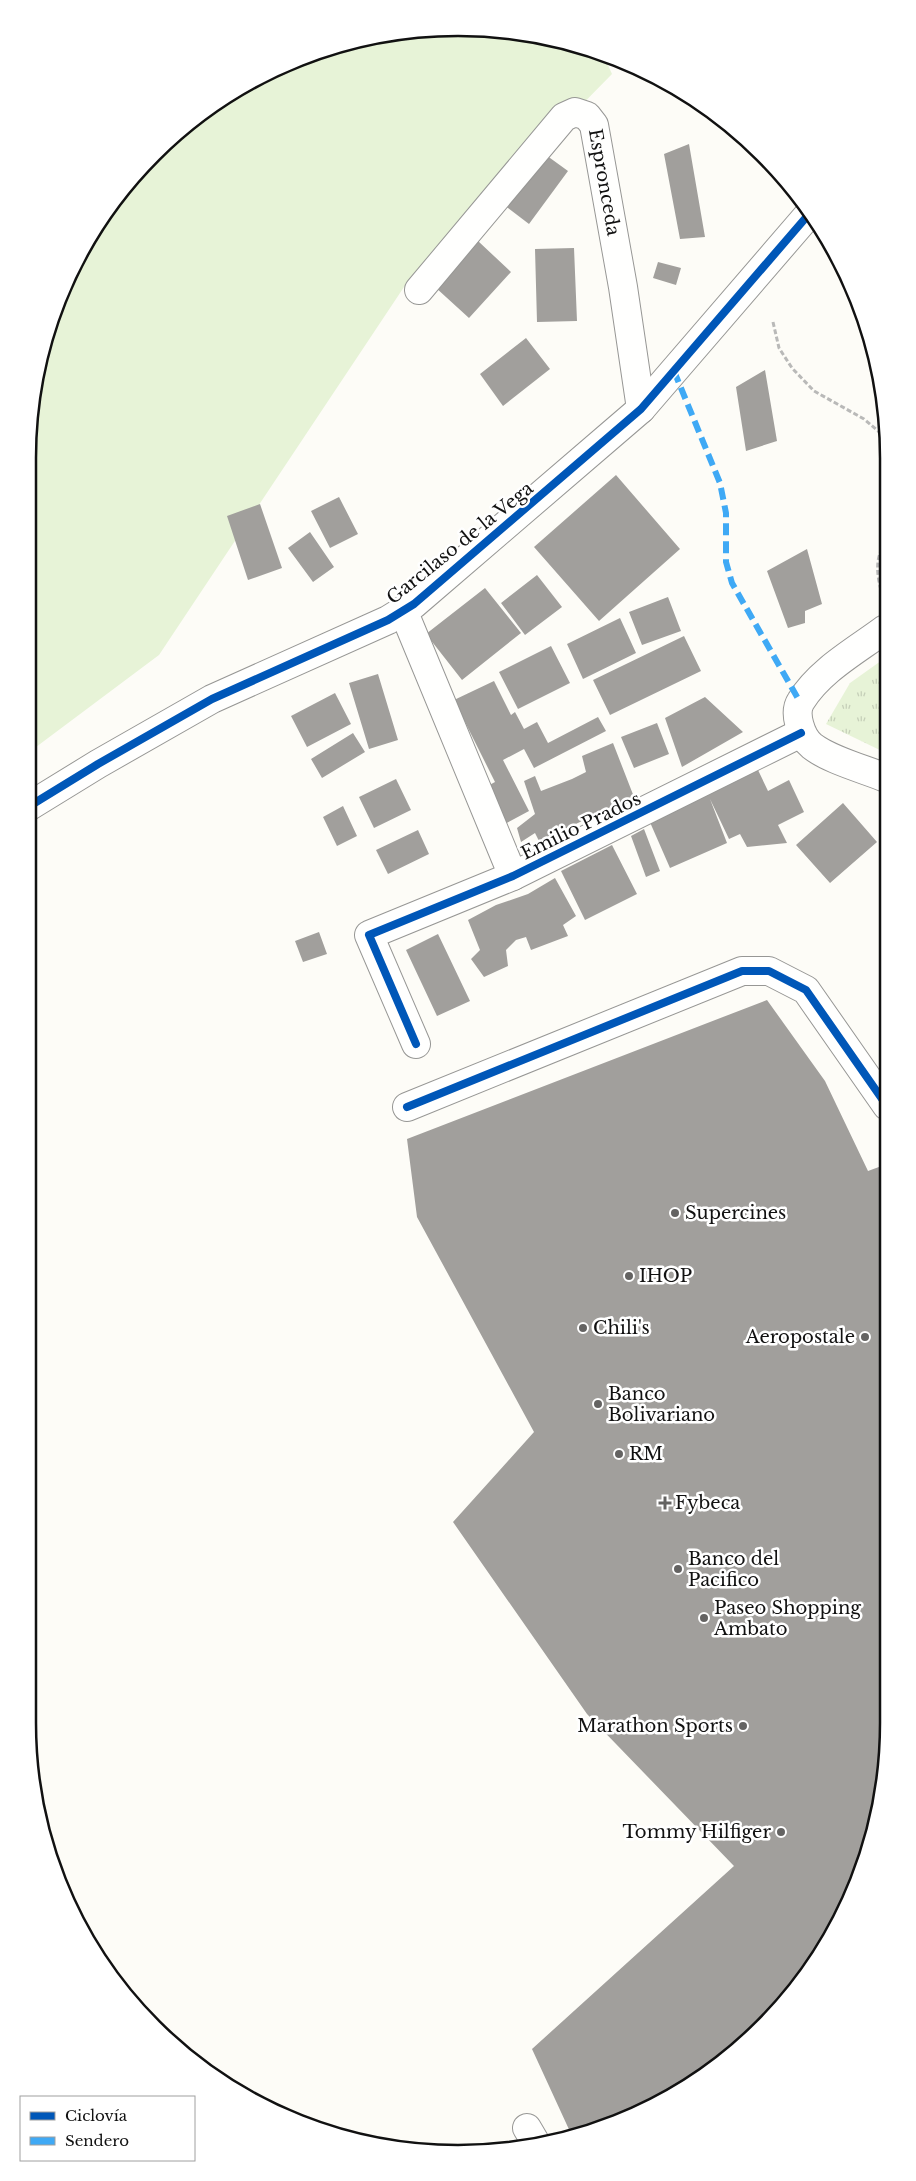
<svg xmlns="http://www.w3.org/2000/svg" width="916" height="2181" font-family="'Libre Baskerville',serif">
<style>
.grass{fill:#e7f3d7}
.park{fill:url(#park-tufts)}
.building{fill:#a19f9c}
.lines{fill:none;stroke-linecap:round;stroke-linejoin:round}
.minor-casing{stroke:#979795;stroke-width:30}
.path{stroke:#b9b9b8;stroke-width:3;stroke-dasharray:5 2.5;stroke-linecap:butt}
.minor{stroke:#fffffe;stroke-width:28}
.quiet{stroke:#3fa9f5;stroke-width:6;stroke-dasharray:12 6;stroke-linecap:butt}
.cycleway-casing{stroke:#fff;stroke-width:11}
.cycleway{stroke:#0057b8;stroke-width:8}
.poi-dot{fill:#646362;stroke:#fff;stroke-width:2}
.labels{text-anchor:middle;stroke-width:5;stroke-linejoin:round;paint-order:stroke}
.street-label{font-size:18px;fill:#111;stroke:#fff}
.poi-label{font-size:18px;fill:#111;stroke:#fff;text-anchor:start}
.rim{fill:none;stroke:#111;stroke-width:2.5}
</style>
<defs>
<pattern id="park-tufts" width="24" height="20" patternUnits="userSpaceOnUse" patternTransform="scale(1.25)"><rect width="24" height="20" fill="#e7f3d7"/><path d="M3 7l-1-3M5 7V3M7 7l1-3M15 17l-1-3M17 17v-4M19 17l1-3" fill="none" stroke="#c5cfb8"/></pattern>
</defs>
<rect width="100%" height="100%" fill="#fdfcf7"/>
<!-- grass -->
<path class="grass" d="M430 28 514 31 597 50 603 54 612 74 406 284 159 655 28 753V458L50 319 85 243 135 174 196 116 268 72 347 42Z"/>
<!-- park -->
<path class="park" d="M885 658 886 753 826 724 850 683Z"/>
<!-- building -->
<path class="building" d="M689 144 705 237 680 239 664 154Z
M539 150 568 171 529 224 500 202Z
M478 241 511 272 469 318 435 287Z
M574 248 577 321 537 322 535 249Z
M658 262 681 268 676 285 653 278Z
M526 338 550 369 503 406 480 374Z
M765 370 777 441 746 451 736 387Z
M616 475 680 549 599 621 534 547Z
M339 497 358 534 330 548 311 511Z
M260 504 282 568 248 580 227 516Z
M310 532 334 567 313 582 288 548Z
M807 549 822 604 805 611V623L788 628 767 571Z
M537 575 562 607 525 635 501 603Z
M485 588 521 633 462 680 426 634Z
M668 597 681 631 642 645 629 612Z
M620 618 636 653 583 679 567 644Z
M684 636 701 671 610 715 593 680Z
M551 646 570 683 518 709 499 672Z
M378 674 398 740 369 749 349 683Z
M494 681 511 715 515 712 524 729 537 722 548 743 598 717 606 731 534 768 524 749 503 760 529 811 499 827 480 790 495 782 454 700Z
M335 693 351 724 307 747 291 716Z
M705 697 743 732 682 767 665 718Z
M657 723 669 754 634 768 621 737Z
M353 733 365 752 322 778 311 759Z
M613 743 634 797 539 841 535 833 521 842 517 828 535 814 524 781 535 776 541 791 572 779 586 772 582 756Z
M758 770 768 791 789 780 804 812 778 825 787 843 747 847 740 834 729 839 710 799 727 843 670 868 649 820 708 795Z
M396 779 411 810 374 828 359 797Z
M843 803 877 842 830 883 796 845Z
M343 806 357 836 337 846 323 817Z
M644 829 660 871 646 877 631 836Z
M418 830 429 854 388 874 376 850Z
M612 845 637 894 585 920 561 871Z
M555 878 576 916 563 925 568 936 531 950 526 937 516 940 506 950 508 966 484 977 471 959 480 950 468 920 496 905 528 894Z
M886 892V904L881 896Z
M319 932 327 954 303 962 295 941Z
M438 934 470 1001 437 1016 406 950Z
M767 1000 825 1081 868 1171 887 1164 888 1723 866 1862 831 1938 782 2007 673 2096 596 2131 572 2136 532 2049 734 1866 587 1714 453 1522 534 1432 417 1217 407 1139Z"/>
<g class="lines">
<defs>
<g id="minor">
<path id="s1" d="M419 290 564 117 575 112 587 116 594 125 623 287 641 409"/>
<path d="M403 610 513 876"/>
<path d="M885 629C857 650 820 670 801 701 793 713 801 737 812 746 830 760 864 769 886 778"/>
<path d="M28 807 98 764 212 699 388 620 414 604 641 409 809 214"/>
<path d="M416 1044 369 935 513 876 801 733"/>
<path d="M407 1107 742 971H769L806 990 887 1106"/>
<path d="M527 2128 537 2145"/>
</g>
</defs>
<!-- minor casing -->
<use href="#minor" class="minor-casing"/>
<!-- path -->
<path class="path" d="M773 322 779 348 792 368 814 391 864 419 885 437
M883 597C877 577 874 560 885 543"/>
<!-- minor -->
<use href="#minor" class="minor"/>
<!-- quiet -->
<path class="quiet" d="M674 371 720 483 726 513V562L732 583 800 702"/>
<defs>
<path id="cycleway" d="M28 807 98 764 212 699 388 620 414 604 641 409 809 214
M416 1044 369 935 513 876 801 733
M407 1107 742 971H769L806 990 887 1106"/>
</defs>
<!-- cycleway casing -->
<use href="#cycleway" class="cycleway-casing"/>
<!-- cycleway -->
<use href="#cycleway" class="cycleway"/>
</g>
<!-- markers -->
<g class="poi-dot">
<circle cx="675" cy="1213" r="5"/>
<circle cx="629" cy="1276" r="5"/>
<circle cx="583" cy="1328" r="5"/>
<circle cx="865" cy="1337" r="5"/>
<circle cx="598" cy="1404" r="5"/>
<circle cx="619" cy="1454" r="5"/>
<path d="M662.5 1495.5h5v5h5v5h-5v5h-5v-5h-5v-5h5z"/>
<circle cx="678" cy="1569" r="5"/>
<circle cx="704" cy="1618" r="5"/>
<circle cx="743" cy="1726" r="5"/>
<circle cx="781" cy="1832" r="5"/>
</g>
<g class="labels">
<!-- street labels -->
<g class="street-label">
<text dy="6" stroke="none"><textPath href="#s1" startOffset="320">Espronceda</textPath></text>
<text transform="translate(460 543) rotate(-39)" y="6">Garcilaso de la Vega</text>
<text transform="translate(581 826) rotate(-26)" y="6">Emilio Prados</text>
</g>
<!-- poi labels -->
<g class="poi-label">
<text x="685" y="1219">Supercines</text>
<text x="639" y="1282">IHOP</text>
<text x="593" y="1334">Chili's</text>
<text x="855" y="1343" text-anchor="end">Aeropostale</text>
<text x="608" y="1400">Banco<tspan x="608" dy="21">Bolivariano</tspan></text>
<text x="629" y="1460">RM</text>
<text x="675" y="1509">Fybeca</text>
<text x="688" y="1565">Banco del<tspan x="688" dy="21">Pacifico</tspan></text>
<text x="714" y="1614">Paseo Shopping<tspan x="714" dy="21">Ambato</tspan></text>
<text x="733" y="1732" text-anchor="end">Marathon Sports</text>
<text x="771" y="1838" text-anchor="end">Tommy Hilfiger</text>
</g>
</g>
<!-- crop -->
<path d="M0 0H916V2181H0ZM458 36H458A422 422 0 0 1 880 458V1723A422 422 0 0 1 458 2145H458A422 422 0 0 1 36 1723V458A422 422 0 0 1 458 36Z" fill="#fff" fill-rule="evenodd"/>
<path class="rim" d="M458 36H458A422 422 0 0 1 880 458V1723A422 422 0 0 1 458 2145H458A422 422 0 0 1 36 1723V458A422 422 0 0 1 458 36Z"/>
<!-- legend -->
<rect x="20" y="2096" width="175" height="65" fill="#ffffff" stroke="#a0a0a0"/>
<rect x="30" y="2112" width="25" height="8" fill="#0057b8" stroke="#a0a0a0"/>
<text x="65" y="2121" font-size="15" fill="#111111">Ciclovía</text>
<rect x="30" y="2137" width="25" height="8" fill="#3fa9f5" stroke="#a0a0a0"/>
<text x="65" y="2146" font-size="15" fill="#111111">Sendero</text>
</svg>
